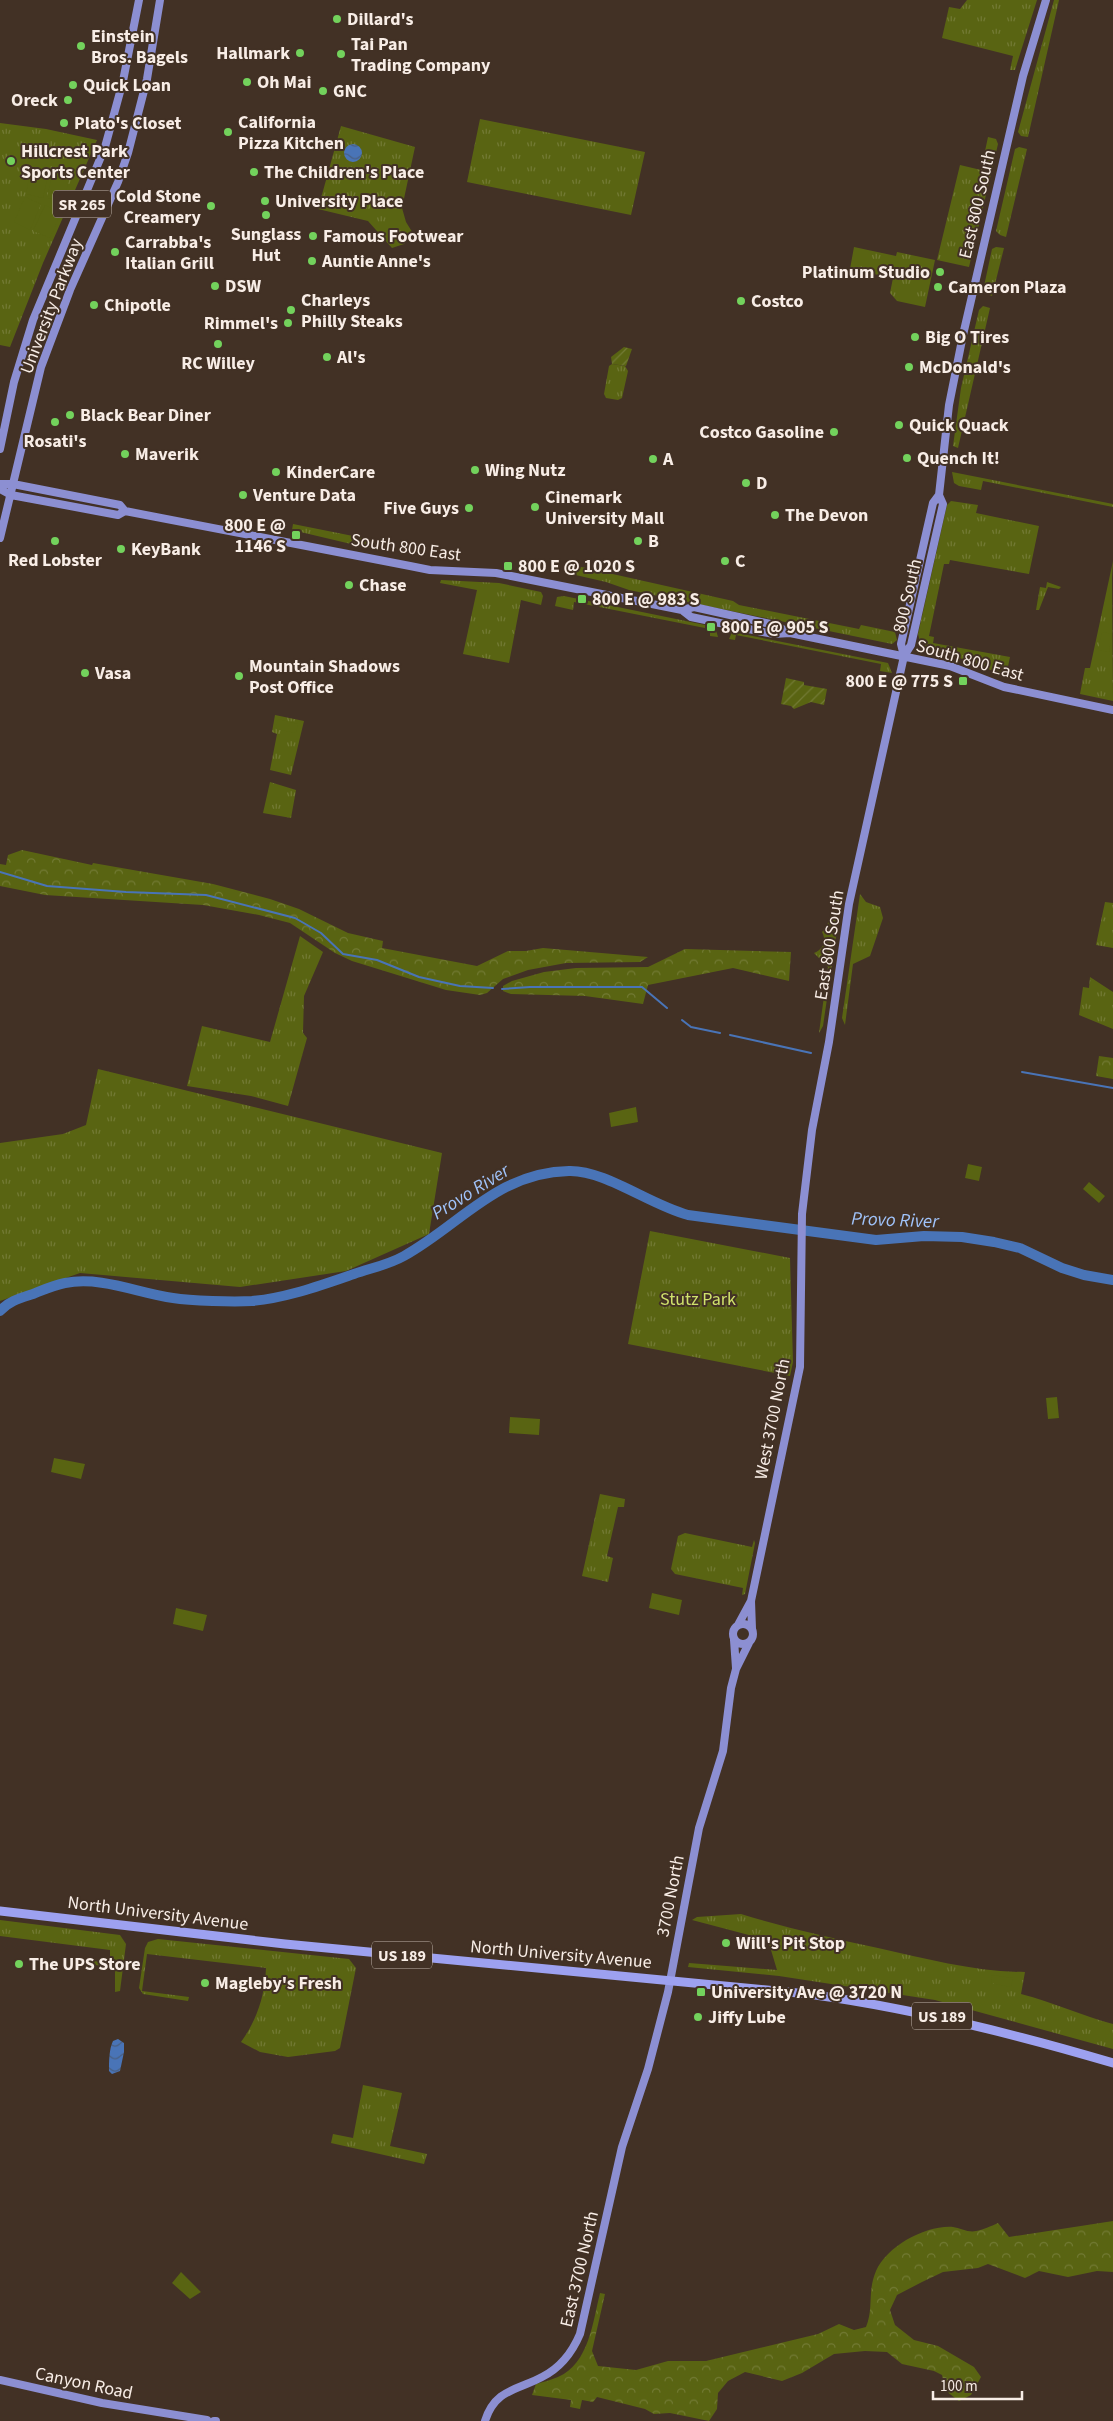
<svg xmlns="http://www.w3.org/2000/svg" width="1113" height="2421" font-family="'Source Sans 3',sans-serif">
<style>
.grass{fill:url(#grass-tufts)}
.forest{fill:url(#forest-crowns)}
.garden{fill:url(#garden-furrows)}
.pitch{fill:#596412}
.water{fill:url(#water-waves)}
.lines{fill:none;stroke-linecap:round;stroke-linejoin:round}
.stream{stroke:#4974b7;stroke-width:2}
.river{stroke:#4974b7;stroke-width:10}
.major{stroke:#8c8fd2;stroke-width:8}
.highway{stroke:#9da1f0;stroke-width:9}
.poi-dot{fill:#73d25c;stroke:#423125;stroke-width:2}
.labels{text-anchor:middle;stroke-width:4;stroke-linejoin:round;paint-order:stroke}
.shield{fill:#423125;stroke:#c1b5ac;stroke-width:1}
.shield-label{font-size:16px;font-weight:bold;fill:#f8ede6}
.poi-label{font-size:18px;font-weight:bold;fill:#f8ede6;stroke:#423125;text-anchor:start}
.street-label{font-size:18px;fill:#f8ede6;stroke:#423125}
.park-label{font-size:18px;fill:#d0e26c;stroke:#423125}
.water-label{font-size:19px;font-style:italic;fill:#a0c3fa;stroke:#423125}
</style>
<defs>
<pattern id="grass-tufts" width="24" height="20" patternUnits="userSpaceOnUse" patternTransform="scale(1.25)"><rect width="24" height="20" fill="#596412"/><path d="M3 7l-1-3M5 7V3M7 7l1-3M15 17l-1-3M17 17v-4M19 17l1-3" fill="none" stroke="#727a34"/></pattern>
<pattern id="forest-crowns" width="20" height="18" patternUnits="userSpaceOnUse" patternTransform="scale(1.25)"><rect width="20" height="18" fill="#596412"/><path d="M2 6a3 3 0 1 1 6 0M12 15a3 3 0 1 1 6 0" fill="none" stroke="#727a34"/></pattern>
<pattern id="garden-furrows" width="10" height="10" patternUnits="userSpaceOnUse" patternTransform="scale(1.25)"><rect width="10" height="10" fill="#596412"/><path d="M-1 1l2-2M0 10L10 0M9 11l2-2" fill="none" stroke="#727a34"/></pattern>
<pattern id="water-waves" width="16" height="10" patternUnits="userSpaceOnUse" patternTransform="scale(1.25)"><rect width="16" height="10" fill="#4974b7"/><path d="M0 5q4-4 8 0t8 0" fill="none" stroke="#496084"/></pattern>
</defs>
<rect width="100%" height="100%" fill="#423125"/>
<!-- grass -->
<path class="grass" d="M967 0H1037L1015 70H1010L1013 56 942 38 949 7 960 9Z
M1054 0H1059L1028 137 1021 136 1018 132Z
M480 119 645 152 631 215 467 182Z
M0 123 46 129 97 140 43 263 10 347 0 345Z
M341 126 415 147 402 208 406 222 414 235 404 244 392 248 368 221 318 209Z
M988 137 996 139 998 144 969 267 937 260 960 165 981 170Z
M1019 147 1027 149 1006 237 1000 235 996 231 1015 149Z
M854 247 896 256 897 252 935 260 925 307 897 301 890 293 893 278 850 269Z
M996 247 1004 248 992 296 984 293 983 291 992 249Z
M983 306 990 308 958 448 953 446 961 388 979 310Z
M612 364 625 366 628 371 622 398 618 400 606 398 604 394 609 366Z
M952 472 1113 504V507L983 481 981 490 959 486 954 483Z
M951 501 978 505 976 513 1039 526 1029 574 950 560 949 564H944L929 636 934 637 933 643 1010 657 1006 676 947 653 921 646 918 634 947 505Z
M293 524 373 540 372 547 368 548 292 530Z
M1113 561 1112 578 1113 701 1080 694 1085 668H1090Z
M568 564 733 601 739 605 859 629 861 625 895 632 897 640 892 644 629 590 606 582 567 573Z
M441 580 499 583 541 592 543 596 541 605 521 600 509 663 463 654 477 590 440 583Z
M1047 582 1061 587 1059 589 1048 587 1039 610H1036L1040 587 1046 588Z
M564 596 715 627 718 637 710 636V629L574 602 573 610 555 606 557 597Z
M732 632 888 663 892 673 880 671 881 664 736 635 735 640 729 639Z
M275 715 304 721 291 775 270 770 277 734 272 732Z
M270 782 296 790 291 818 263 813Z
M860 894 866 902 880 907 883 918 870 956 853 964 845 1025 842 1018Z
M838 895 842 896 823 1026 819 1033 828 967 814 953C823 950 827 941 822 932L826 928Z
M1105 902 1113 903V948L1096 945Z
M300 936 323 952 304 996 303 1033 307 1038 288 1106 251 1096 187 1086 202 1026 270 1042Z
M1090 977 1113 992V1029L1079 1015 1083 987 1089 988Z
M98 1069 442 1153 429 1234 346 1271 240 1287 80 1273 0 1301V1143L63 1134 86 1125Z
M650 1231 790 1258 793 1362 790 1376 628 1344Z
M600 1494 625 1499 624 1507H618L607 1556 613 1558 608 1582 582 1576Z
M685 1533 752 1547 754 1540 755 1543 745 1594 742 1595 743 1588 675 1574 671 1569 678 1536Z
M741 1914C786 1928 832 1938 878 1948 927 1959 976 1972 1025 1972L1021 1994C1053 2002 1082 2016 1113 2024V2049L935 2000 779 1976 688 1967 689 1963 777 1970 768 1940 692 1920 697 1917Z
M0 1920 120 1935 126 1944 120 1991 115 1992V1967L95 1965 92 1967 93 1961 110 1963V1950L0 1936Z
M158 1939 349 1959 356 1968 340 2048 335 2051 288 2057 260 2052 241 2042C257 2020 265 1995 266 1968L147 1954 142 1991 189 1997 188 2001 143 1994 139 1988 145 1948 148 1942Z
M363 2085 402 2093 390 2146 427 2154 424 2164 331 2143 333 2134 353 2138Z"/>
<!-- forest -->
<path class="forest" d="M22 850 92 865 93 863 213 884 270 899 299 909 348 933 383 941 382 948 477 966 508 951H526L543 948 648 957 640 962 566 963 528 970 503 979 487 993 480 995 446 990 352 961 335 953 290 923 259 915 203 905 45 895 0 886V864L6 865 8 855Z
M685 949 791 952 789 981 733 968 648 985 643 1004 585 996 511 994 503 991V986L512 981 544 972 576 968 648 967Z
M1099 1056 1113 1058V1079L1096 1076Z
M1113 2221V2272L1097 2271 1068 2277 1039 2271 1025 2278 988 2264 978 2268 943 2272 922 2282 897 2295 890 2310 895 2325 914 2340 938 2346 974 2367 981 2377 971 2395 959 2401 946 2391 942 2375 934 2371 902 2364 887 2352 865 2351 834 2354 802 2373 782 2381 745 2372 728 2381 718 2393 717 2409 709 2421 670 2413 654 2414 645 2409 597 2397 593 2402 582 2400 580 2409 570 2407 571 2400 532 2395 536 2384C543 2382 551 2380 558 2377 589 2364 593 2321 600 2293L605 2294 592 2351 598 2366 636 2370 668 2361H706L818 2334 839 2324 854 2330 866 2327C874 2308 867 2292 876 2271 887 2246 926 2225 953 2227 960 2228 969 2233 976 2231 983 2230 991 2226 998 2223L1009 2237Z"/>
<!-- garden -->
<path class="garden" d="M624 347 632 349 626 366 612 364 611 357Z
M786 678 804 682V685L827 689 824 705 811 702 794 709 791 706 781 704Z"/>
<!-- pitch -->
<path class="pitch" d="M31 167 49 170 43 198 26 194Z
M53 171 70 175 64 202 47 198Z
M25 197 41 204 30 230 14 222Z
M45 205 61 213 50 238 33 231Z
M1102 632 1112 634 1109 652 1098 650Z
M278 719 298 724 296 733 276 729Z
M636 1107 638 1122 611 1127 609 1113Z
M968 1164 982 1167 979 1181 965 1178Z
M1089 1182 1105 1196 1099 1203 1083 1189Z
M1057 1397 1059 1418 1048 1419 1046 1398Z
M510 1417 540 1419 539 1435 509 1433Z
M54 1458 85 1464 81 1479 51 1472Z
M652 1593 682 1600 679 1615 649 1608Z
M176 1608 207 1615 203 1631 173 1624Z
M992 1975 1013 1978 1011 1987 991 1983Z
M181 2272 201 2292 190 2299 172 2283Z"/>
<!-- water -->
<path class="water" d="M344 153a9 9 0 1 1 18 0a9 9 0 1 1-18 0Z
M118 2039 124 2043V2052L120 2071 112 2074 109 2071C109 2062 109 2049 113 2041Z"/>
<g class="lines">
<!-- stream -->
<path class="stream" d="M0 872 47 886 126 892 206 895 295 918 321 933 343 954 377 960 419 977 460 986 493 988
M502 989 530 987H642L667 1008
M682 1020 691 1027 720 1033
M730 1035 811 1053
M1022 1072 1113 1088"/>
<!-- river -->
<path class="river" d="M0 1311C9 1301 21 1298 33 1294 43 1290 54 1285 65 1283 101 1276 138 1293 173 1298 191 1301 234 1302 252 1301 287 1298 321 1285 354 1274 371 1268 388 1265 404 1256 460 1225 498 1172 569 1171 605 1170 650 1205 688 1215L876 1240 924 1236 962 1237 994 1242 1020 1248 1062 1268 1084 1275 1113 1280"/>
<!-- major -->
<path class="major" d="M0 449 14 382 33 320 105 147 123 81 139 0
M0 484H13L120 505 125 511
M0 489 11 495 118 515 125 511 410 566 430 570 496 573 682 610 691 617 763 632 774 634 790 633
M0 538 41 367 70 290 118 182 128 153 147 79 160 0
M682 610 694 607 775 625 790 633 950 666 1004 687 1113 710
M904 656 901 644 933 503 939 495 949 405 963 335 1023 76 1046 0
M733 1634a10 10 0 1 1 20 0a10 10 0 1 1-20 0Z
M738 1625 751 1601
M752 1629 751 1601 800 1367 802 1214 812 1130 829 1042 849 904 904 656 911 645 943 504 939 495
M734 1640 736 1668
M0 2380 102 2403 207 2420
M214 2421H216
M485 2421C495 2389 518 2390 542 2377 560 2368 572 2353 580 2334L622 2147 648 2069 668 1992 699 1828 723 1751 731 1688 736 1669 749 1643"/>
<!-- highway -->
<path class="highway" d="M0 1911 285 1944 808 1994C912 2008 1012 2033 1113 2063"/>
</g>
<!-- markers -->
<g class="poi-dot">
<circle cx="337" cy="19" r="5"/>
<circle cx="81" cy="46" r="5"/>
<circle cx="300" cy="53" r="5"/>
<circle cx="341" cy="54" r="5"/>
<circle cx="247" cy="82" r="5"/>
<circle cx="73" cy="85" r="5"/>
<circle cx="323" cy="91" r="5"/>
<circle cx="68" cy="100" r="5"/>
<circle cx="64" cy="123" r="5"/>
<circle cx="228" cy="132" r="5"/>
<circle cx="11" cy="161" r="5"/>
<circle cx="254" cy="172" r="5"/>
<circle cx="265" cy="201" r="5"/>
<circle cx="211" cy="206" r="5"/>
<circle cx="266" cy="215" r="5"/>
<circle cx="313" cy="236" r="5"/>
<circle cx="115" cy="252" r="5"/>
<circle cx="312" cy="261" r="5"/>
<circle cx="940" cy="272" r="5"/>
<circle cx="215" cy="286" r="5"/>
<circle cx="938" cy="287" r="5"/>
<circle cx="741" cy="301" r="5"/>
<circle cx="94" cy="305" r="5"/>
<circle cx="291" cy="310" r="5"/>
<circle cx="288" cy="323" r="5"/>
<circle cx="915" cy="337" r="5"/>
<circle cx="218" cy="344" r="5"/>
<circle cx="327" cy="357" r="5"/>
<circle cx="909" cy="367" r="5"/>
<circle cx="70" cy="415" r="5"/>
<circle cx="55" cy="422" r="5"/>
<circle cx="899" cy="425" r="5"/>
<circle cx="834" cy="432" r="5"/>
<circle cx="125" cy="454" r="5"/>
<circle cx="907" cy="458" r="5"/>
<circle cx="653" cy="459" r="5"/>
<circle cx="475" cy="470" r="5"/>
<circle cx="276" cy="472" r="5"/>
<circle cx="746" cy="483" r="5"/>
<circle cx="243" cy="495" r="5"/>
<circle cx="535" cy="507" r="5"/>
<circle cx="469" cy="508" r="5"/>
<circle cx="775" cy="515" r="5"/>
<rect x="291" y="530" width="10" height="10" rx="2.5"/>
<circle cx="55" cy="541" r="5"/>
<circle cx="638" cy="541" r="5"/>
<circle cx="121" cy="549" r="5"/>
<circle cx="725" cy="561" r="5"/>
<rect x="503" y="561" width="10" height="10" rx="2.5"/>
<circle cx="349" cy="585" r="5"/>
<rect x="577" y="594" width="10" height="10" rx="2.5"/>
<rect x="706" y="622" width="10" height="10" rx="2.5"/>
<circle cx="85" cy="673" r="5"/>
<circle cx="239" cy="676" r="5"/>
<rect x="958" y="676" width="10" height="10" rx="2.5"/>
<circle cx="726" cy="1943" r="5"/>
<circle cx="19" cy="1964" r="5"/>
<circle cx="205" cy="1983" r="5"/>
<rect x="696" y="1987" width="10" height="10" rx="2.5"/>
<circle cx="698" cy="2017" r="5"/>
</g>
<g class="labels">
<!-- shield labels -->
<g class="shield">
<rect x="53" y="190.5" width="58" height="27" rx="4"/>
<rect x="372" y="1941.5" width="60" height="27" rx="4"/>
<rect x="912" y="2002.5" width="60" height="27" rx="4"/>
</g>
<g class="shield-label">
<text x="82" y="210">SR 265</text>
<text x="402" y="1961">US 189</text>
<text x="942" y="2022">US 189</text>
</g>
<!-- poi labels -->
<g class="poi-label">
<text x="347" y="25">Dillard's</text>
<text x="91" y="42">Einstein<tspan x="91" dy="21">Bros. Bagels</tspan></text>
<text x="351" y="50">Tai Pan<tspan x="351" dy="21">Trading Company</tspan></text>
<text x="290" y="59" text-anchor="end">Hallmark</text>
<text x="257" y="88">Oh Mai</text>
<text x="83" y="91">Quick Loan</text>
<text x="333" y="97">GNC</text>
<text x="58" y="106" text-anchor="end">Oreck</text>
<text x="238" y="128">California<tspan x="238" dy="21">Pizza Kitchen</tspan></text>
<text x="74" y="129">Plato's Closet</text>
<text x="21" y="157">Hillcrest Park<tspan x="21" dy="21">Sports Center</tspan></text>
<text x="264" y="178">The Children's Place</text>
<text x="201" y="202" text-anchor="end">Cold Stone<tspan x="201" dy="21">Creamery</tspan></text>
<text x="275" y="207">University Place</text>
<text x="266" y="240" text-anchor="middle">Sunglass<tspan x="266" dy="21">Hut</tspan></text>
<text x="323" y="242">Famous Footwear</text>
<text x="125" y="248">Carrabba's<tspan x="125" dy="21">Italian Grill</tspan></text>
<text x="322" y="267">Auntie Anne's</text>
<text x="930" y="278" text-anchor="end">Platinum Studio</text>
<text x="225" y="292">DSW</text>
<text x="948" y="293">Cameron Plaza</text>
<text x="301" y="306">Charleys<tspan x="301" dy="21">Philly Steaks</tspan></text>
<text x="751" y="307">Costco</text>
<text x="104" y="311">Chipotle</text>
<text x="278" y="329" text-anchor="end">Rimmel's</text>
<text x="925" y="343">Big O Tires</text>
<text x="337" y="363">Al's</text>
<text x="218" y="369" text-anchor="middle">RC Willey</text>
<text x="919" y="373">McDonald's</text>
<text x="80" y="421">Black Bear Diner</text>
<text x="909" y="431">Quick Quack</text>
<text x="824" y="438" text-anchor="end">Costco Gasoline</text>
<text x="55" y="447" text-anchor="middle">Rosati's</text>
<text x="135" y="460">Maverik</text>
<text x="917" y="464">Quench It!</text>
<text x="663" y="465">A</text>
<text x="485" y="476">Wing Nutz</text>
<text x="286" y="478">KinderCare</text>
<text x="756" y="489">D</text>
<text x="253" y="501">Venture Data</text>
<text x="545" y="503">Cinemark<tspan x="545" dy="21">University Mall</tspan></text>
<text x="459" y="514" text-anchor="end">Five Guys</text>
<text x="785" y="521">The Devon</text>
<text x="286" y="531" text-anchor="end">800 E @<tspan x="286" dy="21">1146 S</tspan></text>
<text x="648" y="547">B</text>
<text x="131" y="555">KeyBank</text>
<text x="55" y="566" text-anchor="middle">Red Lobster</text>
<text x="735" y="567">C</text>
<text x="518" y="572">800 E @ 1020 S</text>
<text x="359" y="591">Chase</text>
<text x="592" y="605">800 E @ 983 S</text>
<text x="721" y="633">800 E @ 905 S</text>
<text x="249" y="672">Mountain Shadows<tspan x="249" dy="21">Post Office</tspan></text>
<text x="95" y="679">Vasa</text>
<text x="953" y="687" text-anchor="end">800 E @ 775 S</text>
<text x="736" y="1949">Will's Pit Stop</text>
<text x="29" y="1970">The UPS Store</text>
<text x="215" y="1989">Magleby's Fresh</text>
<text x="711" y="1998">University Ave @ 3720 N</text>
<text x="708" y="2023">Jiffy Lube</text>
</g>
<!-- street labels -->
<g class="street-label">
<text transform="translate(977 204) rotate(-77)" y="6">East 800 South</text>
<text transform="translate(51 306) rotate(-69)" y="6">University Parkway</text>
<text transform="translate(406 547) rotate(8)" y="6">South 800 East</text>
<text transform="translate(907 596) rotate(-77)" y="6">800 South</text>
<text transform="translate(970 660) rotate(16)" y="6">South 800 East</text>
<text transform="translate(829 945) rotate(-81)" y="6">East 800 South</text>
<text transform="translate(772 1419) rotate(-79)" y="6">West 3700 North</text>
<text transform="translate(670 1896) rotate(-79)" y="6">3700 North</text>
<text transform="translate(158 1913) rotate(7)" y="6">North University Avenue</text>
<text transform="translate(561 1954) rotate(5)" y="6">North University Avenue</text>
<text transform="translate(579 2269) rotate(-77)" y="6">East 3700 North</text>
<text transform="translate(84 2383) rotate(12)" y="6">Canyon Road</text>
</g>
<!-- park labels -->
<g class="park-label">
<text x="698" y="1305">Stutz Park</text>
</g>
<!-- water labels -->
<g class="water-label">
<text transform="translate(470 1191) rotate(-32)" y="7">Provo River</text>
<text transform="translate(895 1219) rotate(2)" y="7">Provo River</text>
</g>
</g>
<!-- scale -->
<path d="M933 2391v8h89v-8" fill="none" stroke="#f8ede6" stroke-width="2.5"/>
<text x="940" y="2391" font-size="15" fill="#f8ede6" stroke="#423125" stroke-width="4" paint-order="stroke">100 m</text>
</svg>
